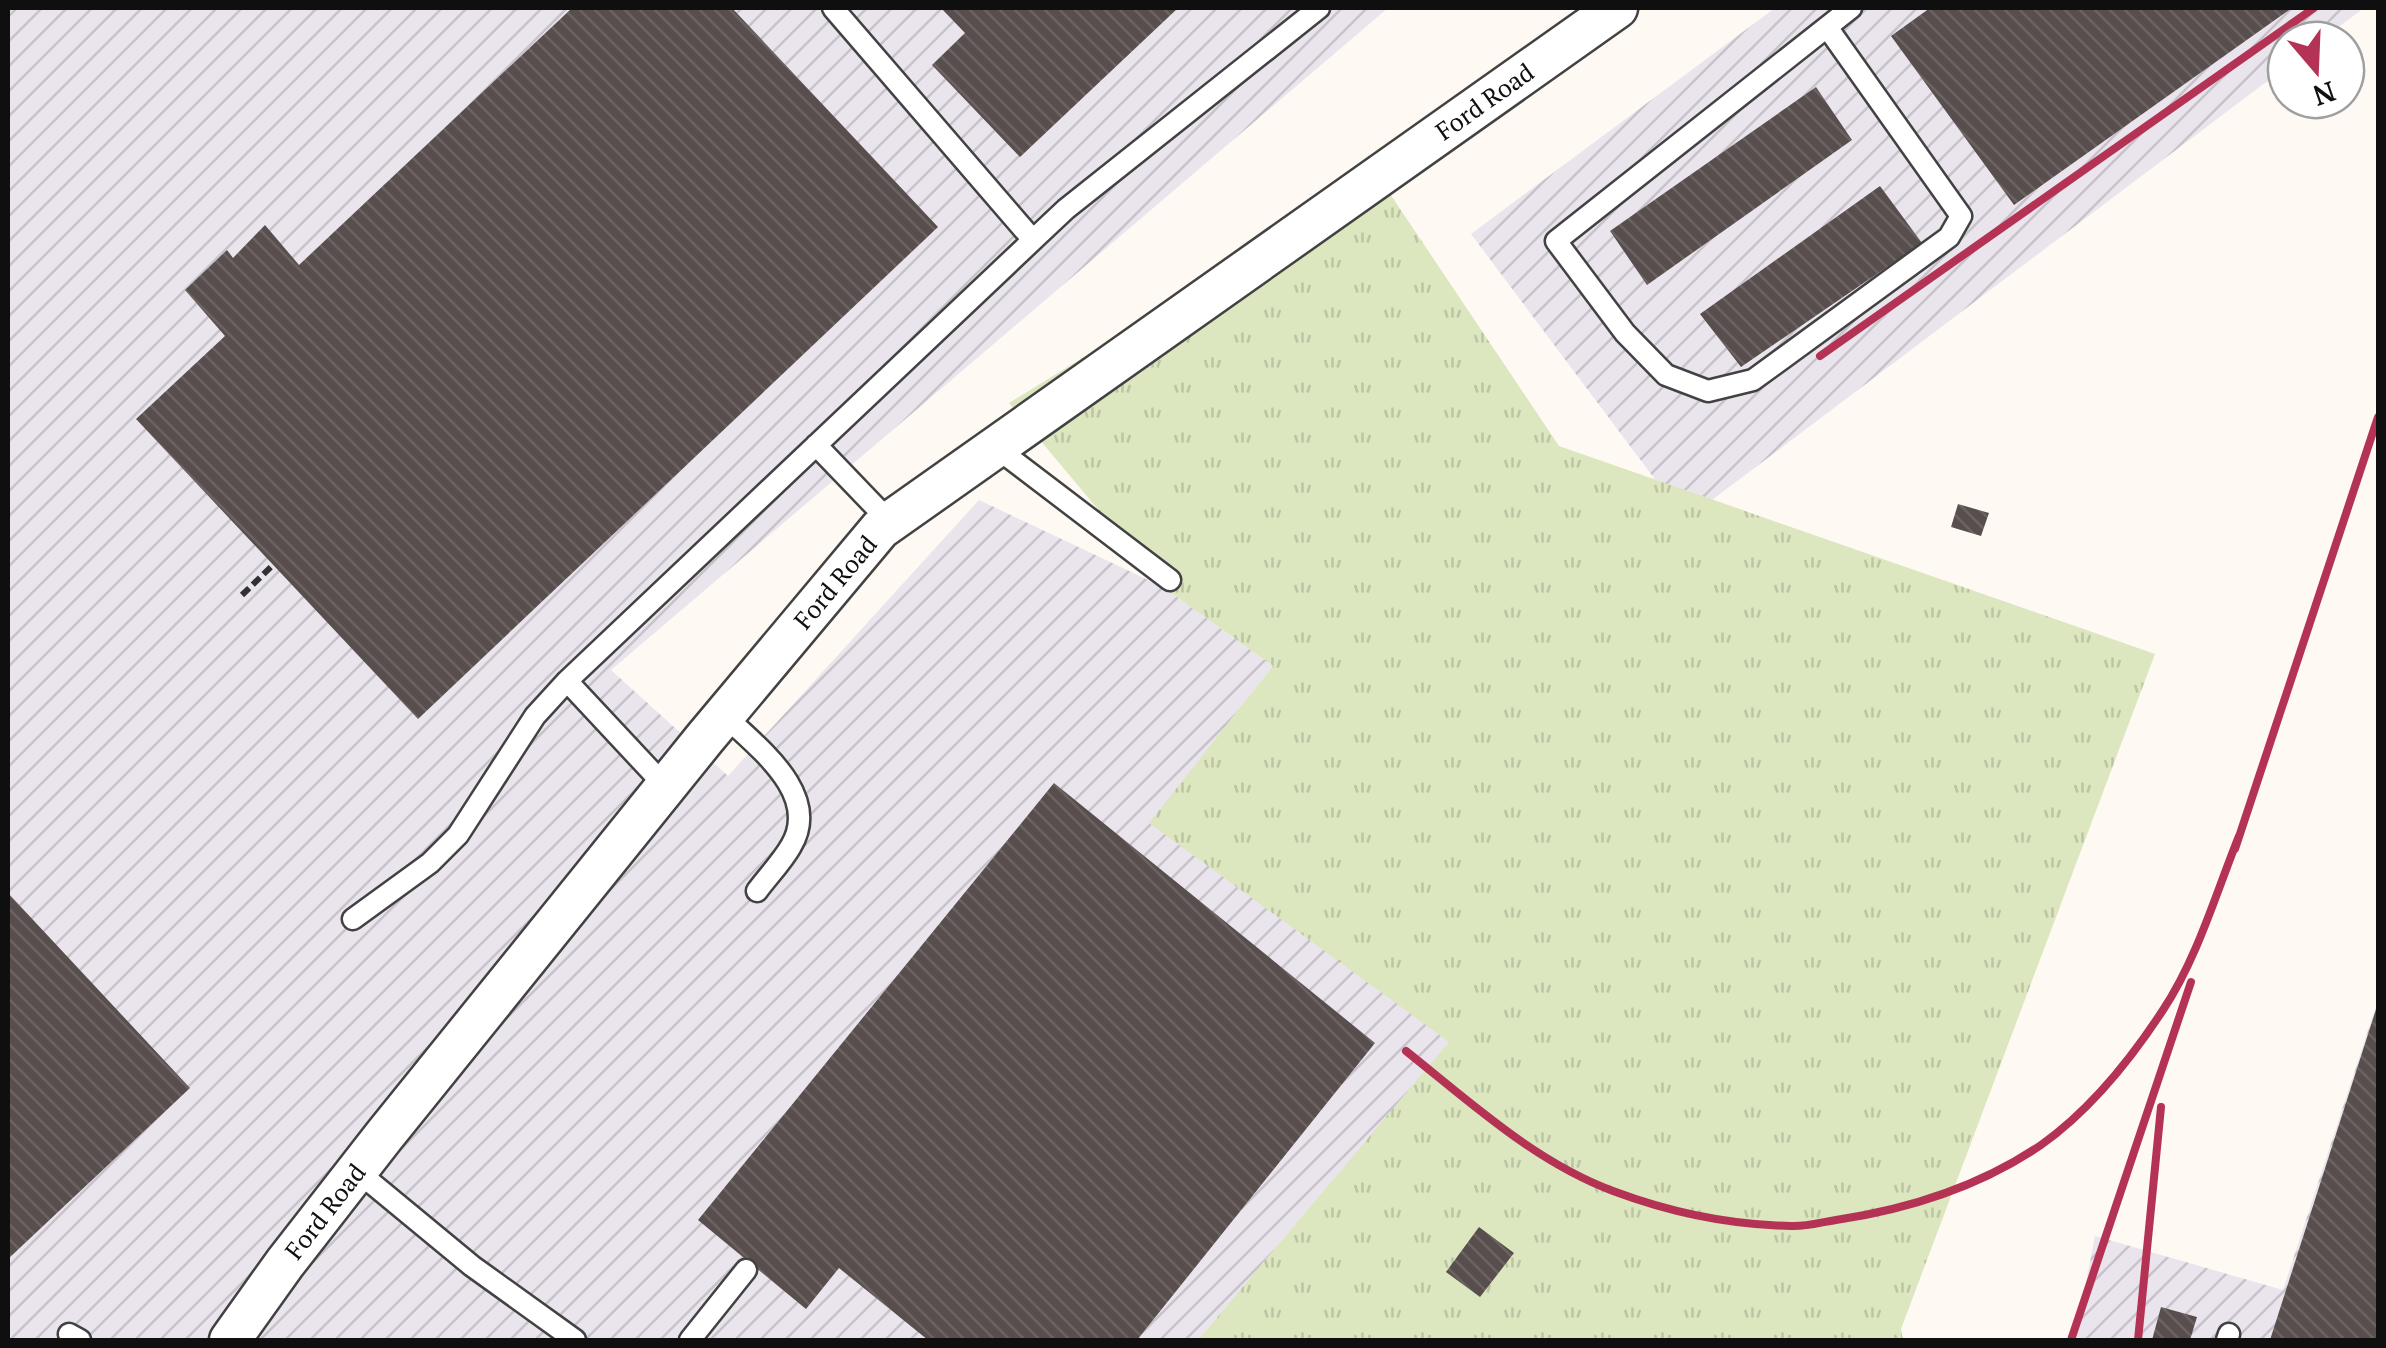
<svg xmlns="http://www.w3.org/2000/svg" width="2386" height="1348" font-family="'PT Serif',serif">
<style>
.industrial{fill:url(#industrial-furrows)}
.grass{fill:url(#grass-tufts)}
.building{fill:url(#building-back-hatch)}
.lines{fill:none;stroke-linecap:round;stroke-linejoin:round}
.service-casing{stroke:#424242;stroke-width:25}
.minor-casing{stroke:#424242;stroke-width:45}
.path{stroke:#313131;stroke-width:6;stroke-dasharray:10 5;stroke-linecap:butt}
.service{stroke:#fff;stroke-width:20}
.minor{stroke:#fff;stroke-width:40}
.rail{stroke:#b43355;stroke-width:8}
.labels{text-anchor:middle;stroke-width:10;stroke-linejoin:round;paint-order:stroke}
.street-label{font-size:25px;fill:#0f0f0f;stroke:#fff}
</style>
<defs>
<pattern id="industrial-furrows" width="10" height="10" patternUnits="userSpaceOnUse" patternTransform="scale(2.5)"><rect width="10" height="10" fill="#eae5ed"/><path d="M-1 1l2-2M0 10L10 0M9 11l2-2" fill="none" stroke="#c8c3ca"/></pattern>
<pattern id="grass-tufts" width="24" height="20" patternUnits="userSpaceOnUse" patternTransform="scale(2.5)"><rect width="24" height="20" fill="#dce6bf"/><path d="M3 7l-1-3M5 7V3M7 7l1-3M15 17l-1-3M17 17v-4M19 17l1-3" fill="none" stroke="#bcc4a3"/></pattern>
<pattern id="building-back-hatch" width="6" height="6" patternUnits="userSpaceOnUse" patternTransform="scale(2.5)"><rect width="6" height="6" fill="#574e4d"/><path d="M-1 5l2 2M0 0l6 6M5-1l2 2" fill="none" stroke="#6a6362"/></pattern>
</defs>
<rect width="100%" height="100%" fill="#fef9f3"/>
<!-- industrial -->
<path class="industrial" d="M8 8H1388L611 670 728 776 979 500 1163 587 1273 666 1150 823 1450 1042 1198 1340H8Z
M1775 8H2364L2321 40H2286V67L1712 500 1657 482 1471 234Z
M2378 1000V1340H2075L2095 1236 2283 1290Z"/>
<!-- grass -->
<path class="grass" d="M1378 176 1559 446 2155 654 1901 1329 1903 1340H1198L1449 1042 1149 823 1273 666 1163 587 1009 403Z"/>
<!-- building -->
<path class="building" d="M572 8H732L938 227 418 719 136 419 225 336 185 290 227 250 233 258 265 225 299 265Z
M941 8H1178L1020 157 932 65 965 33Z
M1930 8H2292L2014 205 1891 36Z
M1816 87 1852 140 1647 285 1610 231Z
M1880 186 1922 243 1741 367 1700 314Z
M1958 504 1989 513 1981 536 1951 527Z
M1054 783 1375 1043 1137 1340H928L839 1268 806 1309 698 1220Z
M8 893 190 1088 8 1259Z
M2378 1003V1340H2270Z
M1479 1227 1514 1253 1480 1297 1446 1272Z
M2161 1307 2197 1317 2190 1340H2152Z"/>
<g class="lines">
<defs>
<path id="service" d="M833 8 1033 240
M1827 27 1961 216 1949 237 1753 380 1708 391 1666 375 1625 333 1556 241 1851 8
M816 445 890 522
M994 446 1170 580
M567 681 666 787
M724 715C757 747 822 794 791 846 782 862 768 876 757 891
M353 919 430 863 458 835 535 716 567 681 1033 240 1066 209 1319 8
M357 1171 472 1266 575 1340
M69 1334 80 1340
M690 1340 746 1270
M2227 1340 2229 1334"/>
<g id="minor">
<path id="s1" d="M230 1340 285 1263 384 1136 705 738 880 529 1617 8"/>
</g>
</defs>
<!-- service casing -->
<use href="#service" class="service-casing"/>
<!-- minor casing -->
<use href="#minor" class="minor-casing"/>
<!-- path -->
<path class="path" d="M242 595 273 565"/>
<!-- service -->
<use href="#service" class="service"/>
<!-- minor -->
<use href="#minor" class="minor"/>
<!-- rail -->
<path class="rail" d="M1820 356 2314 8
M2235 849 2378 417
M1406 1051C1470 1102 1535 1162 1613 1191 1669 1212 1731 1225 1791 1226 1806 1227 1822 1222 1836 1220 1910 1209 1979 1187 2041 1145 2089 1111 2131 1059 2163 1010 2197 959 2216 893 2239 836
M2071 1340 2191 982
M2138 1340 2161 1107"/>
</g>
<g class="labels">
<!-- street labels -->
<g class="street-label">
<text dy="9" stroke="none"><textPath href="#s1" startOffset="1780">Ford Road</textPath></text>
<text dy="9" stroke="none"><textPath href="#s1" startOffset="970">Ford Road</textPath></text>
<text dy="9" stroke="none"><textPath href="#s1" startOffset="160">Ford Road</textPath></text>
</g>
</g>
<!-- border -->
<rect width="2386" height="1348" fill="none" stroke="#0f0f0f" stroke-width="20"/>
<!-- north arrow -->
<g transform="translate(2316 70) rotate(161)"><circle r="48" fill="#ffffff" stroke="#9f9f9f" stroke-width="2.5"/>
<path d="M0-8L18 38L0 25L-18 38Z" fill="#b43355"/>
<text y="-15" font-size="28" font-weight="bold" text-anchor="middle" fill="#0f0f0f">N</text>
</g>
</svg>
